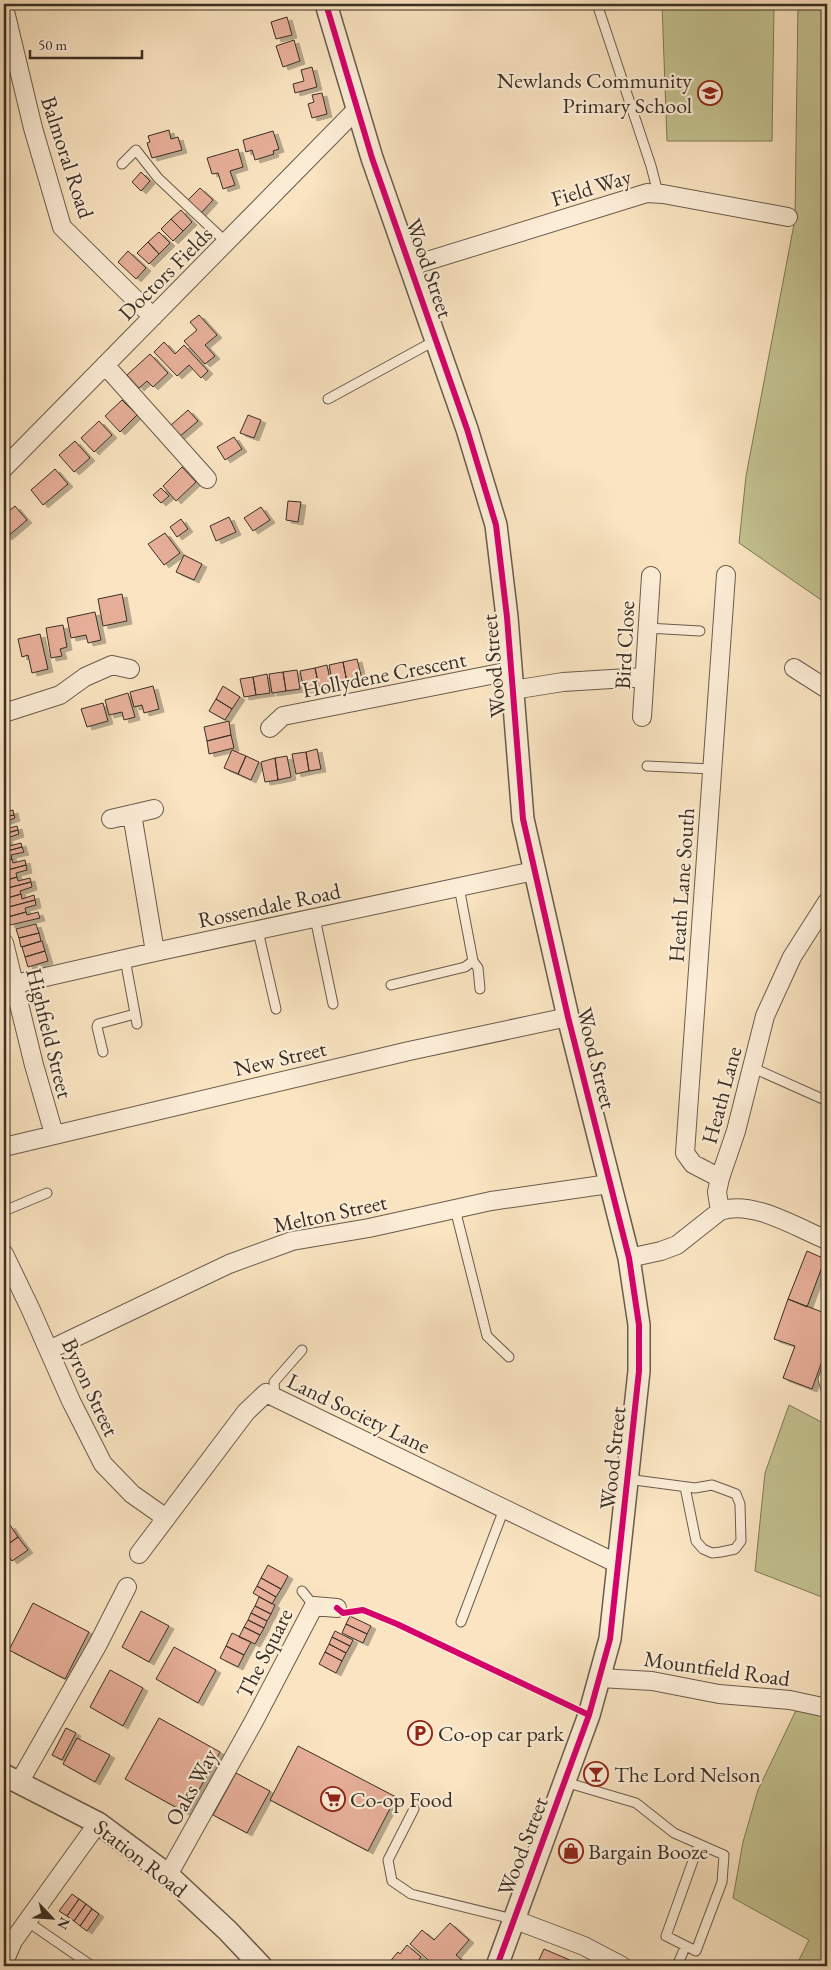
<svg xmlns="http://www.w3.org/2000/svg" width="831" height="1970" font-family="'EB Garamond',serif">
<style>
.green{fill:#c3c290;stroke:#7e785a}
.building{fill:#e7af99;stroke:#3a2f24;filter:url(#shadow)}
.lines{fill:none;stroke-linecap:round;stroke-linejoin:round}
.service-casing{stroke:#6a5c4b;stroke-width:11}
.minor-casing{stroke:#6a5c4b;stroke-width:20}
.tertiary-casing{stroke:#6a5c4b;stroke-width:24}
.service{stroke:#fcedd7;stroke-width:9}
.minor{stroke:#fcedd7;stroke-width:18}
.tertiary{stroke:#fcedd7;stroke-width:21}
.cycleway-casing{stroke:#fcedd7;stroke-width:9}
.cycleway{stroke:#d6006c;stroke-width:6}
.labels{text-anchor:middle;stroke-width:4.5;stroke-linejoin:round;paint-order:stroke}
.poi-label{font-size:22px;fill:#3a2f24;stroke:#fcedd7;text-anchor:start}
.street-label{font-size:22px;fill:#3a2f24;stroke:#fcedd7}
</style>
<defs>
<filter id="shadow"><feDropShadow dx="5" dy="3" stdDeviation="0" flood-color="#0004"/></filter>
</defs>
<rect width="100%" height="100%" fill="#fae4c1"/>
<filter id="stains"><feTurbulence type="fractalNoise" baseFrequency=".004" numOctaves="4"/><feColorMatrix values="0 0 0 0 .2 0 0 0 0 .09 0 0 0 0 .02 0 0 0 .5 -.17"/></filter>
<radialGradient id="worn" r=".72"><stop offset=".6" stop-color="#630" stop-opacity="0"/><stop offset="1" stop-color="#630" stop-opacity=".3"/></radialGradient>
<!-- green -->
<path class="green" d="M662 4H774L772 141H667Z
M798 4H827V604L739 543 746 476 795 219Z
M789 1405 827 1425V1599L755 1571 765 1473Z
M799 1704 827 1711V1966H796L809 1940 733 1898 743 1842 758 1790Z"/>
<!-- building -->
<path class="building" d="M287 17 292 35 276 39 271 22Z
M294 40 300 61 283 67 276 46Z
M312 67 317 87 295 93 293 84 304 81 301 70Z
M322 93 327 114 312 118 308 104 314 102 312 95Z
M169 130 171 139 178 137 182 150 152 158 147 143 150 142 148 136Z
M273 131 279 149 273 151 274 154 255 160 252 150 246 152 243 140Z
M238 149 243 167 230 171 235 185 223 189 218 173 212 174 207 158Z
M141 172 150 181 141 191 132 182Z
M200 188 213 200 201 213 187 201Z
M181 210 192 222 183 231 171 219Z
M171 219 183 231 173 241 161 229Z
M159 232 170 243 159 254 148 242Z
M148 242 159 254 149 264 137 253Z
M128 251 146 268 136 279 118 262Z
M199 315 217 335 205 345 215 356 205 364 184 341 197 330 190 322Z
M164 342 175 354 184 345 208 371 201 378 189 365 177 376 154 352Z
M150 354 168 373 153 387 147 381 139 388 127 375Z
M122 400 137 415 120 432 105 416Z
M188 410 198 421 179 437 170 426Z
M248 415 261 420 254 438 240 433Z
M99 421 112 435 94 452 81 438Z
M234 437 242 449 225 460 217 447Z
M75 441 90 458 74 472 59 455Z
M182 467 196 482 176 501 163 486Z
M55 469 68 484 43 505 31 490Z
M161 488 169 496 161 503 153 495Z
M288 501 301 502 298 522 286 520Z
M15 506 27 520 7 537 4 533V515Z
M261 507 270 520 253 531 244 518Z
M229 517 236 532 216 541 210 526Z
M181 519 188 529 177 537 170 527Z
M165 533 180 553 164 565 148 544Z
M184 555 202 564 194 580 176 572Z
M122 594 127 621 103 626 98 599Z
M95 612 101 640 88 643 86 635 71 638 67 618Z
M63 625 67 647 60 649 62 656 51 658 46 628Z
M40 634 48 669 32 673 28 655 22 657 18 639Z
M357 659 362 679 347 682 343 662Z
M343 662 347 682 333 684 329 665Z
M327 665 331 684 319 687 315 668Z
M315 668 319 687 304 690 300 671Z
M297 670 300 689 286 691 283 672Z
M283 672 286 691 272 693 269 674Z
M267 674 270 693 256 695 253 677Z
M253 677 256 695 244 697 240 679Z
M153 686 159 709 144 713 142 705 134 707 130 692Z
M223 686 240 697 232 709 216 699Z
M128 693 135 717 124 720 122 712 109 715 105 700Z
M216 699 232 709 225 720 209 711Z
M103 703 108 721 87 727 81 709Z
M229 721 231 735 207 741 204 727Z
M231 735 234 748 209 754 207 741Z
M317 749 321 769 309 771 306 752Z
M232 750 246 756 238 774 224 768Z
M306 752 309 771 296 774 292 754Z
M246 756 259 762 251 780 238 774Z
M287 756 291 777 278 780 275 758Z
M275 758 278 780 265 782 261 762Z
M13 810 14 815 4 817V812Z
M14 815 15 818 4 822V817Z
M4 825 5 829 17 826 18 830 4 834Z
M18 830 19 834 7 838 8 842 4 843V834Z
M8 842 9 846 21 843 22 847 4 852V843Z
M22 847 24 852 11 855 12 859 4 861V852Z
M12 859 13 863 25 860 26 865 4 871V861Z
M26 865 27 870 16 873 17 877 4 881V871Z
M17 877 18 881 30 878 31 882 4 889V881Z
M31 882 32 887 20 891 21 894 4 899V889Z
M21 894 22 899 34 895 35 900 5 908 4 899Z
M35 900 36 905 25 908 26 912 8 917 5 908Z
M26 912 27 915 38 912 40 918 10 925 8 917Z
M36 924 39 933 19 938 16 929Z
M39 933 41 941 21 947 19 938Z
M42 941 45 951 25 957 22 947Z
M45 951 48 961 28 967 25 957Z
M807 1251 825 1259 807 1307 788 1299Z
M788 1299 822 1312 827 1302V1347L812 1389 783 1378 795 1346 774 1339Z
M10 1525 18 1537 4 1547V1530Z
M18 1537 28 1550 12 1561 4 1550V1547Z
M268 1565 288 1576 281 1589 261 1578Z
M261 1578 281 1589 276 1597 257 1586Z
M257 1586 276 1597 272 1604 253 1593Z
M259 1597 275 1605 271 1614 255 1606Z
M33 1603 89 1632 65 1679 9 1650Z
M255 1606 271 1614 267 1621 251 1613Z
M141 1611 169 1626 149 1662 122 1647Z
M251 1613 267 1621 264 1628 248 1620Z
M350 1616 371 1626 367 1634 346 1624Z
M248 1620 264 1628 260 1635 244 1627Z
M346 1624 367 1634 363 1643 342 1633Z
M244 1627 260 1635 255 1644 239 1637Z
M335 1631 353 1640 350 1646 332 1637Z
M232 1633 251 1642 244 1655 226 1646Z
M332 1637 350 1646 346 1653 329 1644Z
M329 1644 346 1653 342 1661 325 1652Z
M226 1646 244 1655 238 1667 220 1658Z
M174 1647 216 1670 198 1703 156 1679Z
M325 1652 342 1661 336 1673 319 1664Z
M110 1670 143 1688 123 1726 90 1707Z
M159 1718 220 1752 186 1813 125 1779Z
M66 1728 76 1733 62 1760 52 1755Z
M77 1738 110 1755 95 1782 63 1764Z
M298 1746 396 1797 368 1851 270 1800Z
M236 1773 270 1791 247 1833 213 1815Z
M72 1894 79 1899 67 1916 59 1911Z
M79 1899 86 1904 74 1921 67 1916Z
M86 1904 92 1909 80 1926 74 1921Z
M92 1909 99 1914 87 1931 80 1926Z
M450 1923 469 1940 456 1955 464 1962 461 1966H435L410 1944 422 1930 434 1940Z
M407 1945 421 1957 419 1960 426 1966 387 1965 398 1952 400 1954Z
M544 1949 584 1966H536Z"/>
<g class="lines">
<defs>
<path id="service" d="M597 4 651 166 658 193
M122 164 136 150 158 178 227 243
M328 399 436 340
M647 628 700 631
M647 766 712 769
M315 918 333 1004
M258 931 276 1009
M125 959 137 1024
M473 961 478 968 480 989
M391 985 465 967 473 961 459 887
M103 1052 97 1027 98 1024 135 1014
M751 1067 827 1101
M455 1209 487 1336 509 1357
M4 1211 47 1193
M827 1368 823 1379 827 1393
M275 1397 274 1382 302 1350
M627 1479 695 1488 712 1485 736 1494 740 1504 741 1541 735 1549 721 1552 712 1553 703 1549 696 1541 685 1487
M302 1591 314 1606
M461 1622 504 1509
M565 1782 636 1803 674 1833 724 1855 722 1882 696 1951 666 1936 699 1844
M414 1809 388 1860 392 1881 411 1894 513 1919
M28 1922 92 1966
M677 1966 683 1952"/>
<path id="minor" d="M4 7 33 128 62 227 153 317
M411 266 647 193 663 194 788 217
M105 365 207 479
M4 468 357 109
M794 668 827 689
M513 690 563 682 644 677
M4 713 60 695 85 677 112 665 130 669
M642 717 651 576
M270 728 283 716 510 671
M132 814 155 952
M111 819 154 809
M4 943 34 1065 54 1134
M15 984 155 952 534 871
M4 1147 409 1051 568 1017
M720 1178 693 1164 685 1153 726 575
M720 1211C752 1199 797 1228 827 1240
M4 1254 30 1308 71 1401 103 1464 132 1494 166 1518
M629 1258 661 1251 677 1245 720 1211 717 1192 720 1178 736 1131 765 1016 792 957 827 902
M49 1350 229 1264 292 1241 369 1228 491 1201 609 1184
M139 1554 246 1412 266 1393 618 1564
M600 1678 652 1681 719 1694 790 1700 827 1708
M20 1781 98 1644 127 1587
M168 1875 254 1721 314 1606 337 1608
M513 1919 584 1946 622 1966
M4 1962 13 1941 98 1823"/>
<path id="tertiary" d="M326 4 372 158 467 429 496 525 507 617 523 819 568 1017 629 1258 639 1325V1371L610 1639 589 1715 497 1966
M4 1775 98 1823 168 1875 228 1931 261 1966"/>
</defs>
<!-- service casing -->
<use href="#service" class="service-casing"/>
<!-- minor casing -->
<use href="#minor" class="minor-casing"/>
<!-- tertiary casing -->
<use href="#tertiary" class="tertiary-casing"/>
<!-- service -->
<use href="#service" class="service"/>
<!-- minor -->
<use href="#minor" class="minor"/>
<!-- tertiary -->
<use href="#tertiary" class="tertiary"/>
<defs>
<path id="cycleway" d="M326 4 372 158 467 429 496 525 507 617 523 819 568 1017 629 1258 639 1325V1371L610 1639 589 1715 497 1966
M337 1608 343 1613 363 1610 397 1624 589 1715"/>
</defs>
<!-- cycleway casing -->
<use href="#cycleway" class="cycleway-casing"/>
<!-- cycleway -->
<use href="#cycleway" class="cycleway"/>
</g>
<!-- icons -->
<defs>
<symbol id="school-ring" viewBox="-11 -11 22 22"><circle r="9.5" fill="#fcedd7" stroke="#8f2418" stroke-width="1.5"/><path d="M0-5L7-2L0 1L-7-2ZM-4 1L0 2.5L4 1V4Q0 6-4 4Z" fill="#8f2418"/></symbol>
<symbol id="parking-ring" viewBox="-11 -11 22 22"><circle r="9.5" fill="#fcedd7" stroke="#8f2418" stroke-width="1.5"/><path d="M-3.5-5.5H1a3.5 3.5 0 0 1 0 7H-1V5.5H-3.5ZM-1-3.4V-.6H.8a1.4 1.4 0 0 0 0-2.8Z" fill="#8f2418"/></symbol>
<symbol id="bar-ring" viewBox="-11 -11 22 22"><circle r="9.5" fill="#fcedd7" stroke="#8f2418" stroke-width="1.5"/><path d="M-6-5H6L.8 .8V4.5H3.5V6h-7V4.5H-.8V.8Z" fill="#8f2418"/></symbol>
<symbol id="supermarket-ring" viewBox="-11 -11 22 22"><circle r="9.5" fill="#fcedd7" stroke="#8f2418" stroke-width="1.5"/><path d="M-6-5.5h2.5l.6 2H6L4.5 2H-2.5L-4.4-4H-6ZM-1.5 3.2a1.3 1.3 0 1 0 .1 0ZM3 3.2a1.3 1.3 0 1 0 .1 0Z" fill="#8f2418"/></symbol>
<symbol id="shop-ring" viewBox="-11 -11 22 22"><circle r="9.5" fill="#fcedd7" stroke="#8f2418" stroke-width="1.5"/><path d="M-5-2.5h2.3a2.7 3.5 0 0 1 5.4 0H5L5.5 6h-11ZM-1.5-2.5h3a1.5 2.3 0 0 0-3 0Z" fill="#8f2418"/></symbol>
</defs>
<g fill-rule="evenodd">
<use href="#school-ring" x="696" y="79" width="28" height="28"/>
<use href="#parking-ring" x="406" y="1719" width="28" height="28"/>
<use href="#bar-ring" x="582" y="1760" width="28" height="28"/>
<use href="#supermarket-ring" x="319" y="1785" width="28" height="28"/>
<use href="#shop-ring" x="557" y="1837" width="28" height="28"/>
</g>
<g class="labels">
<!-- poi labels -->
<g class="poi-label">
<text x="692" y="88" text-anchor="end">Newlands Community<tspan x="692" dy="25">Primary School</tspan></text>
<text x="438" y="1741">Co-op car park</text>
<text x="614" y="1782">The Lord Nelson</text>
<text x="350" y="1807">Co-op Food</text>
<text x="588" y="1859">Bargain Booze</text>
</g>
<!-- street labels -->
<g class="street-label">
<text transform="translate(68 157) rotate(72)" y="8">Balmoral Road</text>
<text transform="translate(591 187) rotate(-17)" y="8">Field Way</text>
<text transform="translate(430 268) rotate(71)" y="8">Wood Street</text>
<text transform="translate(165 273) rotate(-45)" y="8">Doctors Fields</text>
<text transform="translate(624 645) rotate(-87)" y="8">Bird Close</text>
<text transform="translate(493 666) rotate(-95)" y="8">Wood Street</text>
<text transform="translate(384 674) rotate(-11)" y="8">Hollydene Crescent</text>
<text transform="translate(681 885) rotate(-86)" y="8">Heath Lane South</text>
<text transform="translate(269 905) rotate(-12)" y="8">Rossendale Road</text>
<text transform="translate(50 1033) rotate(76)" y="8">Highfield Street</text>
<text transform="translate(280 1058) rotate(-13)" y="8">New Street</text>
<text transform="translate(597 1058) rotate(76)" y="8">Wood Street</text>
<text transform="translate(721 1095) rotate(-75)" y="8">Heath Lane</text>
<text transform="translate(330 1213) rotate(-12)" y="8">Melton Street</text>
<text transform="translate(91 1387) rotate(65)" y="8">Byron Street</text>
<text transform="translate(359 1413) rotate(26)" y="8">Land Society Lane</text>
<text transform="translate(612 1458) rotate(-84)" y="8">Wood Street</text>
<text transform="translate(264 1653) rotate(-63)" y="8">The Square</text>
<text transform="translate(717 1668) rotate(8)" y="8">Mountfield Road</text>
<text transform="translate(191 1787) rotate(-61)" y="8">Oaks Way</text>
<text transform="translate(522 1846) rotate(-69)" y="8">Wood Street</text>
<text transform="translate(141 1858) rotate(38)" y="8">Station Road</text>
</g>
</g>
<!-- margin -->
<rect width="831" height="1970" fill="none" stroke="#fae4c1" stroke-width="20"/>
<rect x="5" y="5" width="821" height="1960" fill="none" stroke="#3a2f24" stroke-width="2.5"/>
<rect x="10" y="10" width="811" height="1950" fill="none" stroke="#3a2f24"/>
<!-- north arrow -->
<g transform="translate(52 1918) rotate(115)" stroke="#fcedd7" stroke-width="4" paint-order="stroke">
<path d="M0-4L9 19L0 12L-9 19Z" fill="#3a2f24"/>
<text y="-8" font-size="14" font-weight="bold" text-anchor="middle" fill="#3a2f24">N</text>
</g>
<!-- scale -->
<path d="M30 50v8h112v-8" fill="none" stroke="#3a2f24" stroke-width="2.5"/>
<text x="38" y="50" font-size="15" fill="#3a2f24" stroke="#fcedd7" stroke-width="4" paint-order="stroke">50 m</text>
<rect width="100%" height="100%" filter="url(#stains)"/>
<rect width="100%" height="100%" fill="url(#worn)"/>
</svg>
